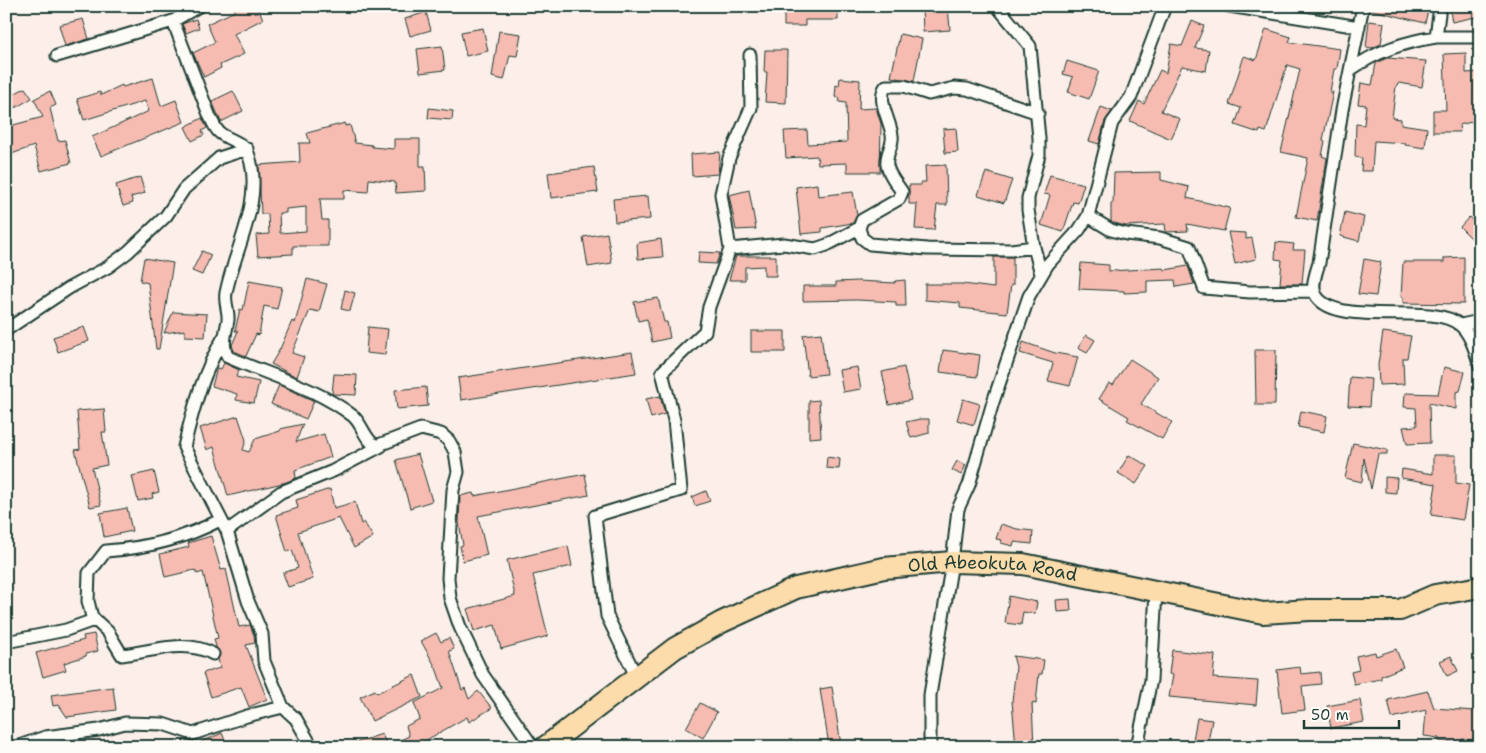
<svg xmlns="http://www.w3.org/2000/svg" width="1486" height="753" font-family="'Shantell Sans',sans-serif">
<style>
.building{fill:#f6bbb1;stroke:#1f3d34;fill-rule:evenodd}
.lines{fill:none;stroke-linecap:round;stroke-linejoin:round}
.street-casing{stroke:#1f3d34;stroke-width:15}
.highway-casing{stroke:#1f3d34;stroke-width:24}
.street{stroke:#fdfcf7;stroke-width:11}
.highway{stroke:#fddcac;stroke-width:20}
.labels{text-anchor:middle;stroke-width:4;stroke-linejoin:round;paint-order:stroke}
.street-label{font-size:18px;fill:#1f3d34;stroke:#fdfcf7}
</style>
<rect width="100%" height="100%" fill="#fcefe9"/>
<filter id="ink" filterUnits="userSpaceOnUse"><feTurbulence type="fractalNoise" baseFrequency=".02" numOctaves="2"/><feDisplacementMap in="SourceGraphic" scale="10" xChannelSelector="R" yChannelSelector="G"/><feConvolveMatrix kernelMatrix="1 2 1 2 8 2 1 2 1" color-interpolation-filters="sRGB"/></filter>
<g filter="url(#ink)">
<!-- building -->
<path class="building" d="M233 6H257L263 19 234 34 244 54 220 65 221 68 204 77 193 53 215 42 207 24 235 11Z
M816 6H838V20H805V26H784V7Z
M922 6H948L950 30 923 32Z
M1373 6H1429L1425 23 1372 10Z
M1449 6H1480V16L1452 22Z
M426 12 431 30 410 36 405 19Z
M83 19 89 39 65 46 59 25Z
M196 19 199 28 186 33 182 24Z
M1192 21 1204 26 1195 48 1209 50 1206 71 1182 66 1161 111 1180 119 1171 139 1130 121 1139 101 1144 104 1160 70 1166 73 1171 44 1182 46Z
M1369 21 1384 23 1381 44 1372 48 1366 47Z
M483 28 488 51 466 56 461 32Z
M1266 29 1291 37 1289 42 1340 49 1337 69H1334L1330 92H1333L1323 140 1325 141 1322 156 1327 158 1317 221 1296 217 1308 158 1281 152 1300 69 1287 65 1266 132 1260 130 1259 133 1235 125 1241 108 1229 104 1244 56 1256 60Z
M499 31 521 34 517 56 510 55 504 80 492 77Z
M900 34 922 39 914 81 891 77Z
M442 46 445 70 420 73 417 49Z
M765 50H787L786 103 765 102 767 72H764Z
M1466 53V73L1480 72V120L1459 125 1460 132H1433V110H1446L1444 54Z
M1387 58 1426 61 1422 87 1399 83 1396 86 1392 118 1401 119V124L1427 128 1425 148 1405 145V143L1374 141 1372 171H1361L1362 158 1355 157 1356 124 1364 125 1366 105 1358 104 1361 83 1372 85 1376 63Z
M1067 61 1099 71 1089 99 1068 92 1073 77 1063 74Z
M153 78 161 106 176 100 184 122 101 156 92 137 149 111 145 101 84 120 77 99 100 92 101 95 122 85 123 87Z
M840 78 860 80 859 109 876 108 881 124 880 172H847V163L818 164 817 156 786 158 784 131 807 130 808 144 847 142 846 103 839 102 840 98 835 97 836 85 839 86Z
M25 88 32 98 15 108 8 97Z
M50 91 56 105 50 108 58 141 65 140 71 163 41 171 34 146 6 156V127L43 117 34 99Z
M233 91 243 111 221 122 212 101Z
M1101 107 1112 111 1105 121 1099 144 1089 141Z
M429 108 453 111 452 120 428 118Z
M202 118 207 128 202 131 204 135 192 141 185 127Z
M345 123V126L350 125 355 143 372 145V147L394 149V139H420V166H425L426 191 396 193 395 182 369 179 368 192 344 190V199H320L322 220H328V246H293V254L258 256 256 235 269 234 268 214H261L259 165 300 162 299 143H310L307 133ZM306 207V231L280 233 279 213H286V209Z
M956 128 958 152 945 153 943 129Z
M720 152 718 174 692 176 691 154Z
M946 165 947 205H937L934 230 915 229 917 204H909V185H921V182H926L925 166Z
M594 167 598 192 551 198 548 173Z
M986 172 1012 180 1004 203 978 195Z
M1161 172V180L1189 187 1187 198 1230 208 1224 231 1187 224 1188 231 1166 232 1165 224 1125 226 1111 222V203H1113L1114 173Z
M1050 175 1084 184 1078 203 1073 202 1063 232 1041 225 1050 195 1044 194Z
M140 177 145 193 131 197 133 203 123 206 116 185Z
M817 184 818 196 853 192 857 215 853 223 822 228V232L801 234 796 187Z
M749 190 756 229 736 230 729 195Z
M648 196 650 219 615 222 613 199Z
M1345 212 1364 217 1359 241 1340 236Z
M1469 217 1480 228V247L1460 227Z
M1228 232 1246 233V239L1252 238 1256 259 1235 264Z
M607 233 612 263 588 267 583 237Z
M661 239 663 257 638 259 637 243Z
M1276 242 1294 244 1293 250H1305L1302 284H1280L1282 260 1275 259Z
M202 251 211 255 202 275 192 271Z
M699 252 720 253 716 264 698 263Z
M736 256H776V276H764V266L745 267V280H729Z
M994 257H1013V285H1011L1007 313 960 308V303L925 300V284H963L994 288Z
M1464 257V304L1403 303V297H1401L1403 262H1444V258Z
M144 258 173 263 159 349H156L148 283 140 281Z
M1364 259 1381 262 1376 296 1358 294Z
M1081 263 1109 265V271L1164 268 1165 270 1188 266 1194 284 1176 287 1175 280 1147 281V292L1124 293V291L1079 289Z
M307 279 327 284 319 312 310 310 292 353 304 357 297 377 271 364 280 349 292 321 295 323Z
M905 280 906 306H896V302L857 300 803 301V286H836V282L858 281 895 283V281Z
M249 281 282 287 277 309 264 306 259 335 256 334 246 356 234 351 232 345 238 331H235L240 309 243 310Z
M345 290 355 293 350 311 341 309Z
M658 298 664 322H667L670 338 652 342 647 319 638 321 634 302Z
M173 312 207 314 205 337 185 336V330L164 333Z
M84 327 89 341 58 352 53 337Z
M368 327 388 329 385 355 366 353Z
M751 331H785V352H751Z
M1383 332 1411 336 1407 358H1403L1404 384 1379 385 1378 364Z
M821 333 826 374 808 376 803 335Z
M1086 335 1095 340 1087 353 1078 348Z
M1023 342 1055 353 1078 357 1070 386 1048 381 1053 363 1020 353Z
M943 350 980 355 977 377 940 372Z
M1255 350H1276L1275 405H1256Z
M632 352 636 373 461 400 458 378Z
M1130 359 1158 377 1141 404 1172 422 1162 439 1127 420 1129 417 1099 399 1109 383 1113 385Z
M224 363 239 370 236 377 259 382 254 403 236 400 237 394 212 386 217 368 221 369Z
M857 367 861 389 843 392 839 370Z
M904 367 911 400 889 405 882 372Z
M1444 367 1465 372 1460 391 1456 392V409L1429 403 1430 443 1407 444 1403 427 1417 426 1416 408 1404 407 1405 393 1438 394Z
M334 374 357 375 356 395 332 394Z
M1350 377 1371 379 1369 407 1348 406Z
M279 385 314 401 306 419 271 404Z
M426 387 428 406 397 409 395 390Z
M660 396 665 414 651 418 646 399Z
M963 399 980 404 974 425 957 420Z
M819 400 821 437 809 438V401Z
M104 409 106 432H102L107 465 92 468 101 505 90 507 75 450 80 449 77 411Z
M1301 411 1327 416 1324 432 1298 427Z
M238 416 246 440 243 450 249 452 255 439 280 431V429L303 424 296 442 324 434 331 457 295 470 296 478 287 482 228 496 214 447 207 450 200 428Z
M920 419H929V433L911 438 906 422Z
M1353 443 1387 450V454H1378L1371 489 1364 458 1362 482 1345 478Z
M418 454 432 501 410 508 396 460Z
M1129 455 1148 466 1136 484 1118 473Z
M1433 455H1456V483L1469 485 1463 520 1431 515 1436 484 1401 478 1402 469 1433 474Z
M827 457 840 459 839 469 826 468Z
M957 461 966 465 961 475 952 470Z
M154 471 159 492 152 494 153 498 138 501 132 476Z
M585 474 589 495 478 516 487 555 463 561 460 546 463 545 459 523 460 496 473 493 474 496Z
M1385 477 1397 478 1396 493 1385 492Z
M330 489 334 508 355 502 361 524 364 522 373 537 354 548 339 518 298 532 313 579 288 587 283 573 298 568 292 550 287 552 276 515 298 508 296 500Z
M706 491 710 501 695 506 692 497Z
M127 508 132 531 104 537 100 513Z
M1001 524 1017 529 1033 531 1032 544 1014 542 1013 546 1001 543 1002 540 996 539Z
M211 536 221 570 226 569 239 627 250 625 254 635 255 643 246 645 267 699 249 707 241 687 211 697 203 673 220 668 218 659 220 654 216 647 214 639 218 638 203 572 197 574 195 570 165 577 160 554 189 547 188 543Z
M568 546 572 566 533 575 548 636 501 649 495 625 474 631 467 609 515 596 507 560Z
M1009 596 1037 602 1035 614 1023 612 1021 625 1005 623Z
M1070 599 1071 611 1057 612 1056 600Z
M436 633 441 642 449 638 454 649 449 651 462 690 465 688 469 699 478 691 492 708 469 722 467 717 414 747H349V745L382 734 387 746 409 736 406 726 420 719 414 703 443 688 436 668 421 641Z
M94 634 98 651 86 654V656L64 663 66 670 43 677 36 653 84 640 83 636Z
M1396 649 1403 667 1381 676V679L1354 684 1351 672 1359 670 1356 656 1375 652 1376 656Z
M1172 650 1215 655 1213 678 1258 681 1256 705 1169 697 1173 675 1169 674Z
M1013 656 1044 660 1042 674H1039L1036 704 1032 703 1034 747H1016L1012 701 1016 667Z
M1451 656 1458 671 1447 676 1440 661Z
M1300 667 1301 674 1320 672 1321 684 1302 686 1305 710 1282 713 1277 670Z
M414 675 422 697 372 721 360 697 375 690 377 693Z
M113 687 116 710 67 717 59 705 53 706 51 695Z
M832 687 841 745 829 746 820 689Z
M1428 691 1434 708 1475 711 1480 721V741L1462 739 1461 743 1439 741V738L1424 736 1426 710 1392 718 1388 700Z
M1360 700 1364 722 1331 728 1327 706Z
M700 703 717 712 703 738 686 728Z
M1197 718 1212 720 1207 747 1192 745Z
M222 733 228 747H190Z"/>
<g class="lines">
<defs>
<path id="street" d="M997 6 1030 46 1039 138V155L1028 198V210L1034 247 1041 274
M1229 6 1359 27
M1363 6 1342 110 1319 263C1316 273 1310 288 1317 297 1340 328 1432 301 1460 325 1471 334 1476 353 1480 366
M1440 6 1436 37H1480
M173 21 210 117C213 122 215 129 220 133 230 141 245 142 249 156 264 201 234 250 226 293 224 302 229 311 228 320 226 332 221 346 228 357 271 376 315 387 353 416 363 425 364 439 376 446L421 429 441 434 449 441 455 452 458 472 453 490 448 578 450 598 460 627 483 675 533 747
M750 55 751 108 729 158 721 194 730 249 784 244 815 249 827 245 859 228 862 220 899 199 902 192C897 184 888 174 887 165 885 154 894 145 892 135 890 120 876 99 886 86H904L929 94 954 88 967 89 1038 113
M57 56 173 21 199 6
M1350 70C1377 51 1404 42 1436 37
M1088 216 1111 230 1126 234 1160 238 1189 247 1204 288 1250 292 1314 291
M859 228 862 238 870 244 927 249 1011 250 1034 247
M1461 325 1480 321
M6 330 69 288 108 267 128 252 166 216 184 189 219 158 247 149
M225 335C204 370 193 408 184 447L227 531 248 601 262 634 264 661 283 707
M227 531 281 492 333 471 381 446
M6 642 66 630 94 620
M213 654C185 638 151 652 122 655L108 632 92 617 88 601 89 573 106 551C147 548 184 539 220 520
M636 676 607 616 595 516 681 490 674 420 662 372 705 331 709 307 730 249
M16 747 45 737 99 730 125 723 163 724 193 734 247 716 283 707 296 719 312 747
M930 747V695L952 562 958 509 969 485 993 402 1029 296 1048 264 1079 230 1088 216 1112 123 1131 97 1165 6
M1137 747 1151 680 1156 592"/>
<g id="highway">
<path id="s1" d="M545 747 675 648 722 622 796 588 884 568 952 562 1023 564 1263 613 1309 610H1400L1435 595 1480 587"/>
</g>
</defs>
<!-- street casing -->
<use href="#street" class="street-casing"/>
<!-- highway casing -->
<use href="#highway" class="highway-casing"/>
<!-- street -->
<use href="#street" class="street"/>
<!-- highway -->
<use href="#highway" class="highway"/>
</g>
</g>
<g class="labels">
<!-- street labels -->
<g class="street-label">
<text dy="6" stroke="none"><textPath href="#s1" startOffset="498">Old Abeokuta Road</textPath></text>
</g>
</g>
<!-- margin -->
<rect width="1486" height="753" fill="none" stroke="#fdfcf7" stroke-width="25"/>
<rect x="12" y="12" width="1461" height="728" fill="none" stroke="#1f3d34" stroke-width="2" filter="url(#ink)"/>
<!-- scale -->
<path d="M1304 720v8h95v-8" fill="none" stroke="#1f3d34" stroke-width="2.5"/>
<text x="1311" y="720" font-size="15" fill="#1f3d34" stroke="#fdfcf7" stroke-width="4" paint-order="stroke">50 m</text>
</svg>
